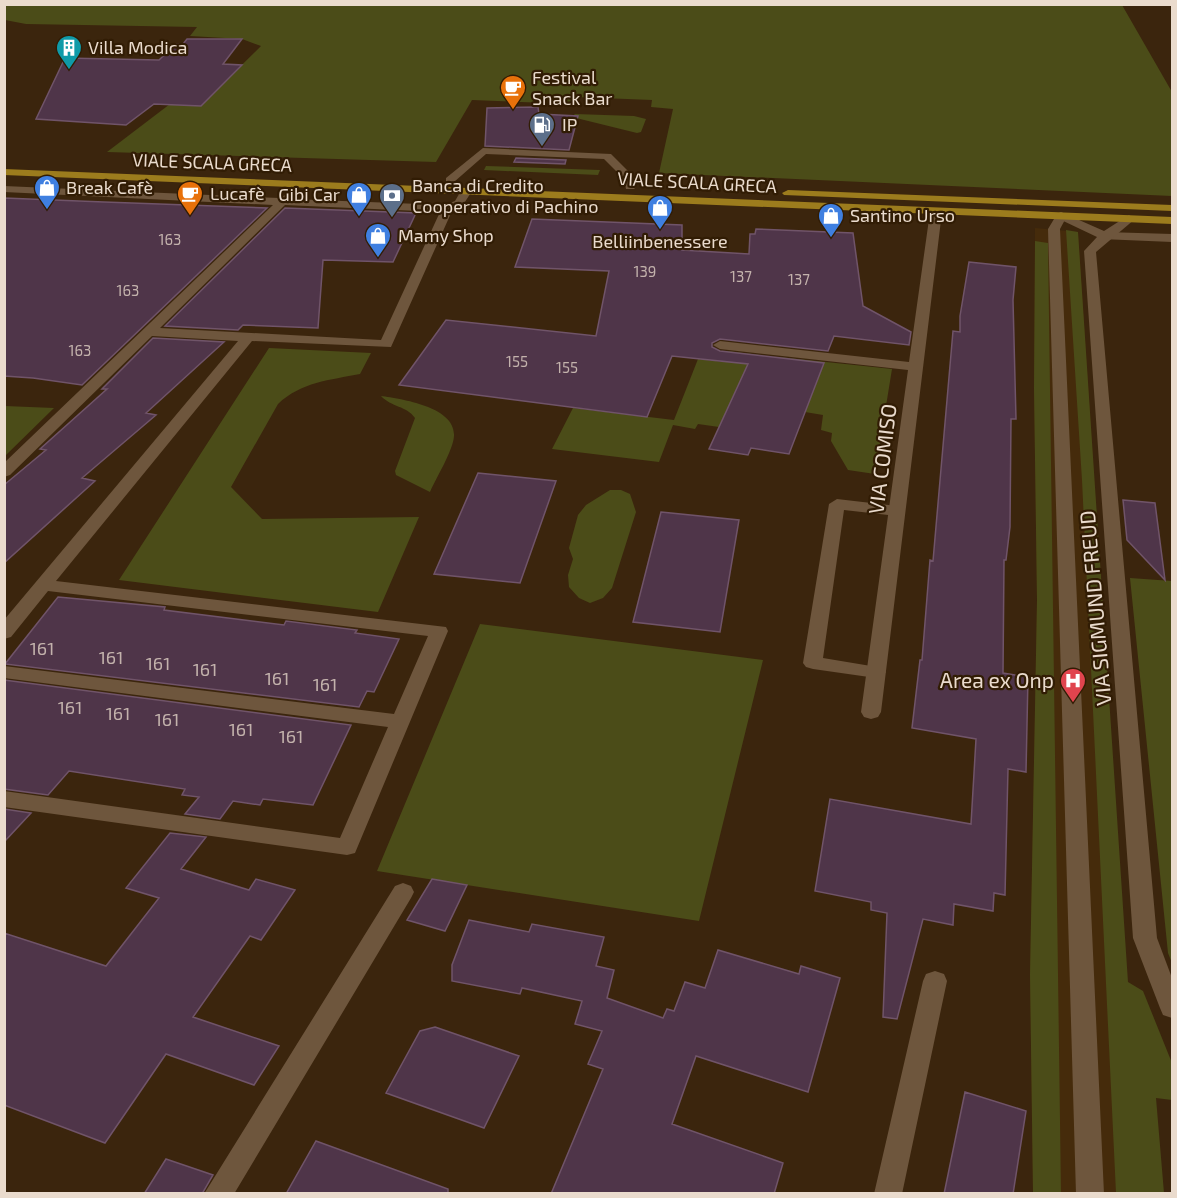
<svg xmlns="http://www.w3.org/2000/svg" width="1177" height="1198" font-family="'Exo 2',sans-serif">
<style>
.built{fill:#452b0b}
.green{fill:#4b4c18}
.building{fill:#4f3549;stroke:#705469;stroke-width:1.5}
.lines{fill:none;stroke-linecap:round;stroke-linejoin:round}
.lane{fill:#6e563d;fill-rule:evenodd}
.street{fill:#6e563d;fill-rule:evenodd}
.primary{fill:#9c7c1d;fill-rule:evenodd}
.labels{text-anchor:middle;stroke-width:4.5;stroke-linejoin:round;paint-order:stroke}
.far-number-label{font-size:15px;fill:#c3b2ac}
.far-poi-label{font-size:18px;fill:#eadbcd;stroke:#311c04;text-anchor:start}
.far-street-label{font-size:18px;fill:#eadbcd;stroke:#311c04}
.number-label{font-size:18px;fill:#c3b2ac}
.street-label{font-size:21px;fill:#eadbcd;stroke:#311c04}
.poi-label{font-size:21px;fill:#eadbcd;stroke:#311c04;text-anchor:end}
</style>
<rect width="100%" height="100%" fill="#3b250d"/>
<!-- built -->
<path class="built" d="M1035 228 1078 232 1141 1193 1033 1194 1030 975 1037 600 1034 389Z"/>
<!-- green -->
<path class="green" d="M4 5H1122L1172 92V196L659 173 673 109 651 107 652 100 576 97 573 104 472 100 436 162 107 152 170 104 201 105 261 46 242 39 190 36 197 27 26 24 5 20Z
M575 114 634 116 646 119 641 132 637 133 572 117Z
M486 166 600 170 598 175 484 170Z
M1066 230 1078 232 1128 982 1143 991 1172 1063V1100L1156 1098 1164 1193H1116L1082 480Z
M1035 241 1048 243 1061 1194 1033 1193 1030 975 1037 600 1034 389Z
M269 348 371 353 360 374C330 380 301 382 278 404L231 487 262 519 419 517 378 612 119 580Z
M727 351 760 355 757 361 775 364 779 357 892 369 875 474 848 470 831 441 832 433 821 430 823 415 805 412 738 386 719 427 698 424 695 429 673 425 659 462 552 449 573 408 674 420 698 359 724 362Z
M381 396C402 399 456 407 454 436 453 451 436 478 430 492L396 475 395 471 415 418C407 406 391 407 381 396Z
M5 406 54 408 5 456Z
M610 490H621L630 494 636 512 612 588 603 598 590 603 579 598 569 587 568 575 573 559 569 548 578 515 586 505Z
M1130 578 1172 581V963L1168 953Z
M480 624 763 660 699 921 377 871Z"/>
<!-- building -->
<path class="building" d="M187 39H242L223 64 242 65 201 106 154 104 126 125 36 119 65 58 159 60 176 44H183Z
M538 107 539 114 578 116 569 150 485 146 487 108Z
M516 158 566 160 565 164 514 162Z
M4 198 104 202 267 208 82 385 33 378 4 376Z
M285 208 416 213 393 262 323 260 318 328 243 325 238 330 165 326Z
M532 219 682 225V250L749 254 750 234H755L756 229 853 233 863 306 911 332 909 345 834 336 828 351 720 339 712 343V347L720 351 824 363 789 454 751 448 748 455 709 449 748 364 672 356 647 417 399 385 446 320 596 336 609 271 515 267Z
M969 262 1016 267 1013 300 1016 419H1011L1010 527 1006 560H1004L1003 673 1028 677 1026 772 1008 769 1005 895 994 893 993 911 954 904 953 925 923 919 897 1019 883 1017 887 913 871 910V902L815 891 830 799 971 824 976 739 912 728 920 660H922L930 560 933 561 953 331 960 332V316Z
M153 338 224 342 146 413 156 415 82 478 95 481 4 563V485L46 450 40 449 107 389H102Z
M478 473 556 481 520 583 434 574Z
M1123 500 1155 503 1165 580 1127 540Z
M661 512 739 520 720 632 633 622Z
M58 597 165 607 164 610 284 625 286 621 357 630 355 633 399 639 374 692 367 691 359 707 5 664Z
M4 680 351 725 313 805 263 799 260 805 233 801 220 819 185 814 199 797 182 795 185 789 69 771 48 795 4 789Z
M4 809 31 813 4 842Z
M170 833 206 837 181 869 249 890 256 879 295 890 261 940 250 936 193 1017 279 1046 254 1085 166 1054 105 1143 4 1105V933L106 966 159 898 126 888Z
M432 879 467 885 445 931 407 920Z
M469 920 529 932 532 924 604 937 596 966 614 970 607 998 663 1018 667 1009 674 1011 685 982 705 988 718 950 799 974 801 966 840 978 808 1092 696 1056 672 1124 783 1163 774 1194H551L603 1069 588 1064 602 1031 575 1024 582 1001 522 988 520 994 452 981V965Z
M435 1027 519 1056 484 1128 386 1093 420 1031Z
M965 1092 1026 1111 1013 1194H944Z
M316 1141 448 1189V1194H286Z
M166 1159 213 1175 202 1194H144Z"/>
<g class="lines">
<!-- lane -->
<path class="lane" d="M483 148 611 154 633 176 636 187 634 189H626L624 179 604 159 486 154 454 182H446V178Z
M4 186 279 198 287 194 291 195 292 199 445 205 455 201 462 189H470L472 191 463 205 452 211 391 347 252 341 56 581 446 627 448 631 355 853 347 855 4 807V791L340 838 388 727 4 678V666L394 714 428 636 48 591 11 637 4 639V620L238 341 152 336 10 475 4 477V463L273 205 4 192ZM285 205 440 212 381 340 160 328Z
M1061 212 1067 216 1060 229 1104 1194H1076L1048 229 1057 214Z
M1105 232 1172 234V242L1101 239V233Z
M837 499 897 506 905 511 897 516 844 510 823 658 883 668 886 672 883 676 876 678 813 669 806 667 803 663 829 504Z"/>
<!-- street -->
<path class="street" d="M936 208 942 212 881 712 878 717 871 719 864 717 861 712 908 370 720 349 713 345 720 341 909 362 930 212Z
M1061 212 1104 231 1129 215 1135 219 1096 252 1157 938 1172 978V1018L1163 1015 1160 1008 1133 938 1084 251 1097 237 1057 218V214Z
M403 883 411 886 414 892 411 898 234 1194H204L395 886Z
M935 971 944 974 947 981 902 1194H874L923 981 926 974Z"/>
<!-- primary -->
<path class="primary" d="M4 169 1172 217V224L4 175Z
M788 190 1172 205V211L784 195 782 193Z"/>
</g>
<!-- icons -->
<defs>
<symbol id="building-pin" viewBox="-11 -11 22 30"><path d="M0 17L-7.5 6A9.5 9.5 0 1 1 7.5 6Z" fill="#0f9aa8" stroke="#311c04"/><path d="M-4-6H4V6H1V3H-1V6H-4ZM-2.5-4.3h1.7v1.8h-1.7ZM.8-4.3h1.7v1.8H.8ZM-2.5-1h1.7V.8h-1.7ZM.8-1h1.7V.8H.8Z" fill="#fff"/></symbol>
<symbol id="cafe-pin" viewBox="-11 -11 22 30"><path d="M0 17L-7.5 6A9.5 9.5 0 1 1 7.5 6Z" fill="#e8710a" stroke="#311c04"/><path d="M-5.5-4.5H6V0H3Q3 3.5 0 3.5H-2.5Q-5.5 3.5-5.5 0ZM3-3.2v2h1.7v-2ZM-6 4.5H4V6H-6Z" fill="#fff"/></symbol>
<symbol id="fuel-pin" viewBox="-11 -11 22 30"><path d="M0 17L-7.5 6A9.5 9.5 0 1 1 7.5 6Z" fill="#5c6f8a" stroke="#311c04"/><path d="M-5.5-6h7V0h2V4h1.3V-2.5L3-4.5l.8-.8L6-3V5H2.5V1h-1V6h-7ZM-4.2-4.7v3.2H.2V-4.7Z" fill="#fff"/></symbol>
<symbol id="shop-pin" viewBox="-11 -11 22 30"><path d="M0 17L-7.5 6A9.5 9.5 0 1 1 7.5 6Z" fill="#3f7fe0" stroke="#311c04"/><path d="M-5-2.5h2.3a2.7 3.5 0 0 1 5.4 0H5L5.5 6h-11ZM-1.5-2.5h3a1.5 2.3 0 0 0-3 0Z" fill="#fff"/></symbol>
<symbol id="bank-pin" viewBox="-11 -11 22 30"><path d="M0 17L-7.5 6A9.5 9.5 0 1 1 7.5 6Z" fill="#5c6f8a" stroke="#311c04"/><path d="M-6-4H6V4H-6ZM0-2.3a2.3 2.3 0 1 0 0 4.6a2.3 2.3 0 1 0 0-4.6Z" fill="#fff"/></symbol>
<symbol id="hospital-pin" viewBox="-11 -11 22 30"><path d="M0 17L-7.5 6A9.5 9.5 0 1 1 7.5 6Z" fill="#e0444e" stroke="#311c04"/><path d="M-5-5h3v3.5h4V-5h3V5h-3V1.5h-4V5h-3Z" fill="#fff"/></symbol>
</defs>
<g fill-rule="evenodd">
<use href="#building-pin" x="54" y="33" width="30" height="40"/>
<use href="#cafe-pin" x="498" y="73" width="30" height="40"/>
<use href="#fuel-pin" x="527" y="110" width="30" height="40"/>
<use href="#shop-pin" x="32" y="173" width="30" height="40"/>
<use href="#cafe-pin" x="175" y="179" width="30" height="40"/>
<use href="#shop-pin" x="344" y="180" width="30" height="40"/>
<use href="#bank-pin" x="377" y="181" width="30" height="40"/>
<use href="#shop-pin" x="645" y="193" width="30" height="40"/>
<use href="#shop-pin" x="816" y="201" width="30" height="40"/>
<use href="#shop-pin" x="363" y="221" width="30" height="40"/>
<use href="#hospital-pin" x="1058" y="666" width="30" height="40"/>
</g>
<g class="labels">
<!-- far-number labels -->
<g class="far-number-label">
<text x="170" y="245">163</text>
<text x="645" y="277">139</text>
<text x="741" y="282">137</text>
<text x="799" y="285">137</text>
<text x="128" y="296">163</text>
<text x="80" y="356">163</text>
<text x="517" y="367">155</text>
<text x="567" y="373">155</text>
</g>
<!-- far-poi labels -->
<g class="far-poi-label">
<text x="88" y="54">Villa Modica</text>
<text x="532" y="84">Festival<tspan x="532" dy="21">Snack Bar</tspan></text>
<text x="562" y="131">IP</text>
<text x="412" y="192">Banca di Credito<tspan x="412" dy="21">Cooperativo di Pachino</tspan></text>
<text x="66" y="194">Break Cafè</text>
<text x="210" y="200">Lucafè</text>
<text x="340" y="201" text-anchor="end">Gibi Car</text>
<text x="850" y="222">Santino Urso</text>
<text x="398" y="242">Mamy Shop</text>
<text x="660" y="248" text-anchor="middle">Belliinbenessere</text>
</g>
<!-- far-street labels -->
<g class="far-street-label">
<text transform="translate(212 163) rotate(2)" y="6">VIALE SCALA GRECA</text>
<text transform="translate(697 183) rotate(3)" y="6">VIALE SCALA GRECA</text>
</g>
<!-- number labels -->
<g class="number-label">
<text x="42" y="655">161</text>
<text x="111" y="664">161</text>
<text x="158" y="670">161</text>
<text x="205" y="676">161</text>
<text x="277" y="685">161</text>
<text x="325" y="691">161</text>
<text x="70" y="714">161</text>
<text x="118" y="720">161</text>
<text x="167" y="726">161</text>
<text x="241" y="736">161</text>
<text x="291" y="743">161</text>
</g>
<!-- street labels -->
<g class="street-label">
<text transform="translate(883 459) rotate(-83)" y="7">VIA COMISO</text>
<text transform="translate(1096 608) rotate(-95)" y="7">VIA SIGMUND FREUD</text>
</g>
<!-- poi labels -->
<g class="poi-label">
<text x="1054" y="688">Area ex Onp</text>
</g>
</g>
<!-- border -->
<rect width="1177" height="1198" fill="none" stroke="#eadbcd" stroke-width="12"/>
</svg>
